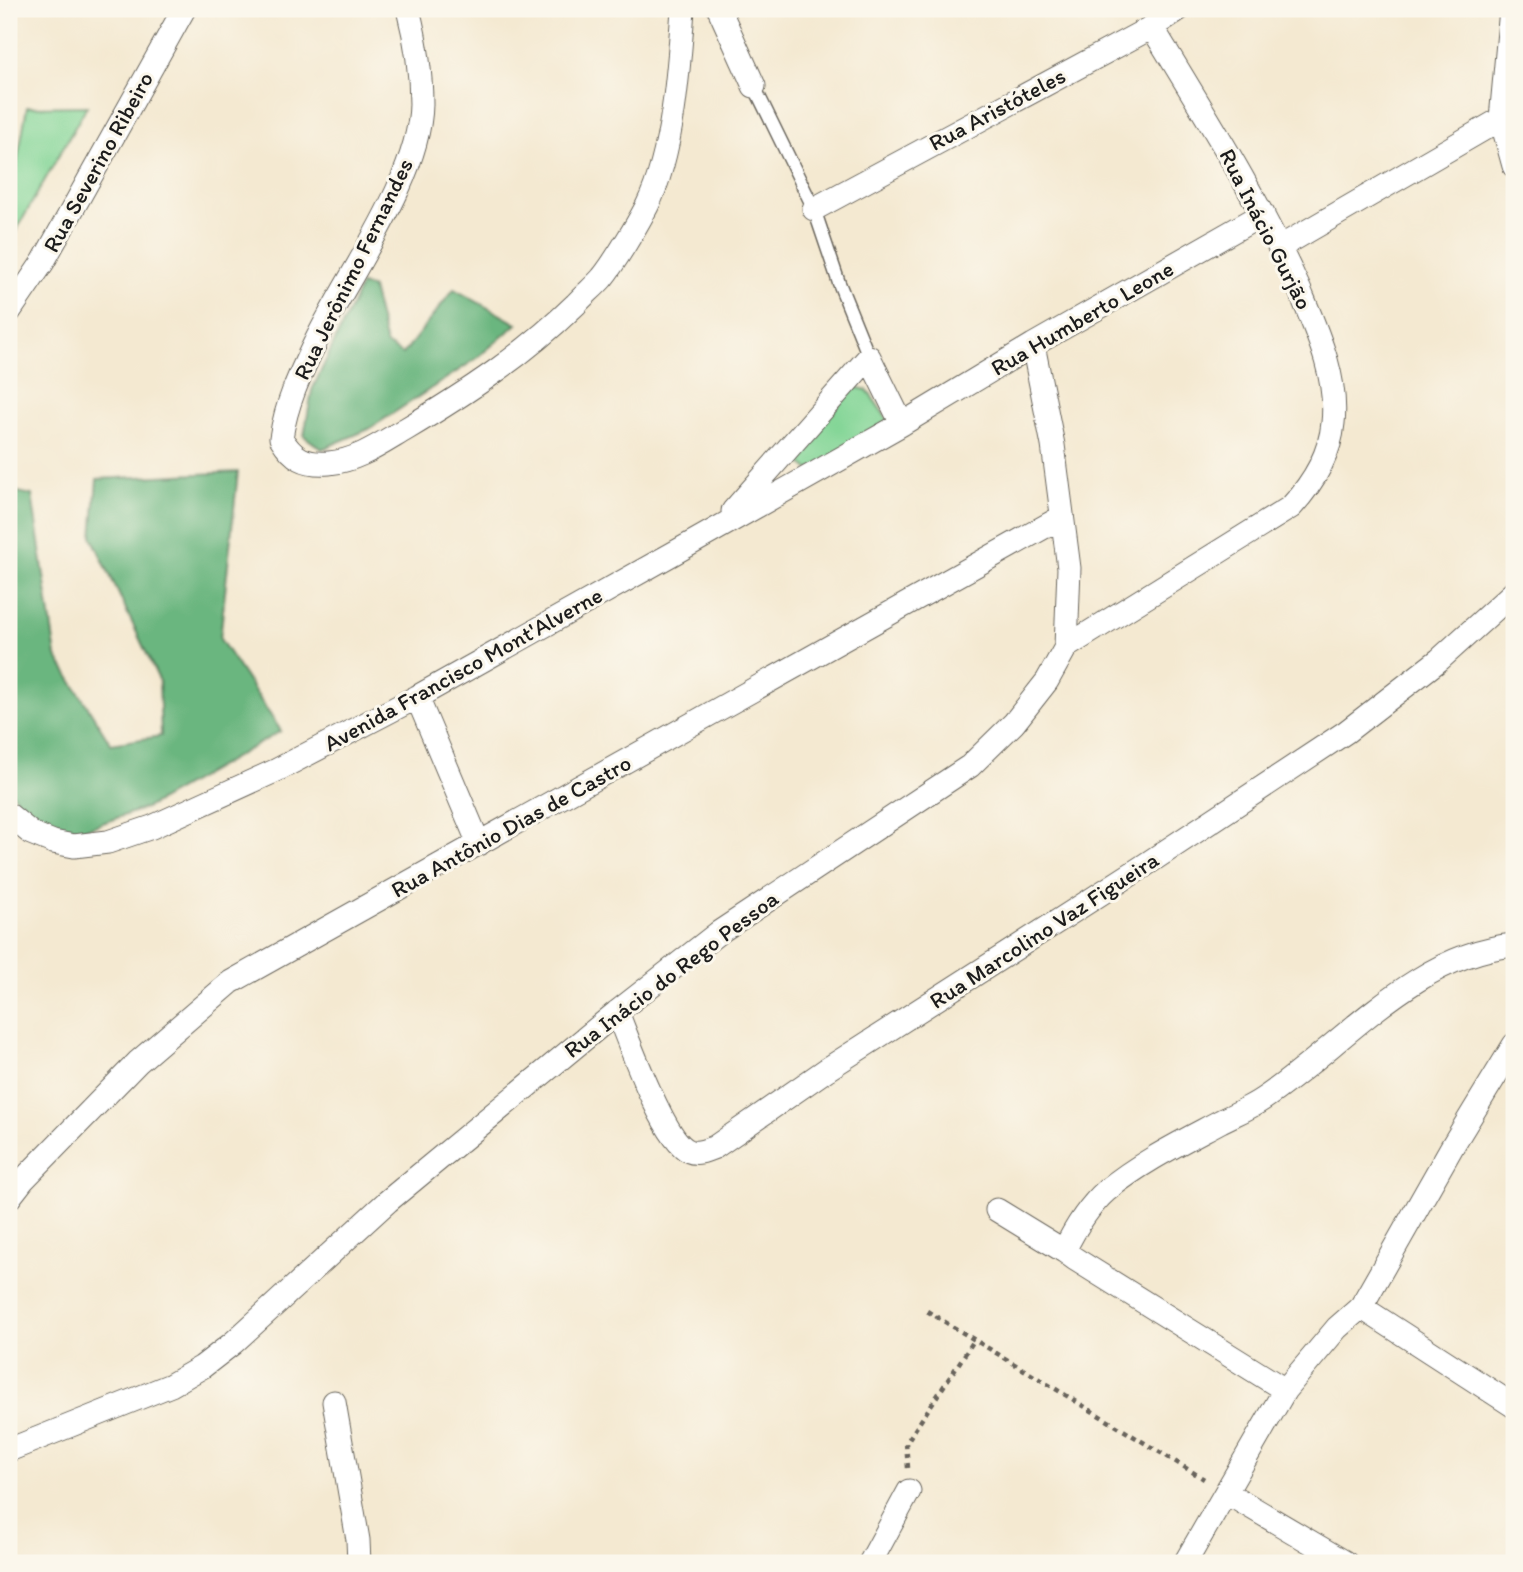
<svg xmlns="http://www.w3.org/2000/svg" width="1523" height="1572" font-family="Itim,sans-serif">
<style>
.green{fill:#83d596;stroke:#507859;stroke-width:2}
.forest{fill:#6ab67f;stroke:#43694e;stroke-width:2}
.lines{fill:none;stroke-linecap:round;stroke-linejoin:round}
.service-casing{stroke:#68645b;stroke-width:15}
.minor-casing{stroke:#68645b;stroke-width:25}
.path{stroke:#68645b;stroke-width:4.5;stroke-dasharray:5 5;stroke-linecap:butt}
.service{stroke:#fff;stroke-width:12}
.minor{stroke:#fff;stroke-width:23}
.labels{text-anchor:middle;stroke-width:6;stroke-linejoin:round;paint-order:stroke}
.street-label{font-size:23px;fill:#1c1c1c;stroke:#fbf7ec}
</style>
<rect width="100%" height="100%" fill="#fbf7ec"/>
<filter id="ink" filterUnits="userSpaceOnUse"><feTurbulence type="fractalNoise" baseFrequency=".0143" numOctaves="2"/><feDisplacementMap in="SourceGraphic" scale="14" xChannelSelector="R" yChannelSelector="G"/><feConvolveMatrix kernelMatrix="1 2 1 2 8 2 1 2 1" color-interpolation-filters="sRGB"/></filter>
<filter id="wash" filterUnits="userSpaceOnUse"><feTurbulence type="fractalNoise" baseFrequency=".00686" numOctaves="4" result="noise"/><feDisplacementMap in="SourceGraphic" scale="28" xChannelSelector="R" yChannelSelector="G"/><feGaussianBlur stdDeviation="1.57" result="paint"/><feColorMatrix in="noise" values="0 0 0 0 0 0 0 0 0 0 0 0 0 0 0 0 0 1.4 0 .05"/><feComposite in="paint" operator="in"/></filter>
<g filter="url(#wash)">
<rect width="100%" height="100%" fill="#f4e9d1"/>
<!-- green -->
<path class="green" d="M87 106 9 243V208L27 107Z
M854 387 867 390 890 423 810 470 800 462 798 452Z"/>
<!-- forest -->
<path class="forest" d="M361 285 372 288 386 344 403 354 454 289 517 324 476 359 369 429 322 449 304 436 312 390Z
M238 472 220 639 281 731 148 807 80 831 31 823 9 788V490L32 495 56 656 111 744 161 736 159 680 92 537 97 479Z"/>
</g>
<g filter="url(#ink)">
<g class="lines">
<defs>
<path id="service" d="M754 86 814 209 839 283 869 357"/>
<path id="minor" d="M408 9C416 40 421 72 421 104 420 178 347 276 315 343 300 374 286 404 281 438 293 458 305 465 329 463 357 461 382 443 406 429 468 392 524 355 576 304 584 295 594 287 602 278 615 262 637 225 647 206 673 154 679 67 683 9
M719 9 754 86
M1511 9 1501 119 1514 166
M814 209 1152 27 1179 9
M1280 247 1501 119
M9 312 43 262 184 9
M733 511 869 357 902 424
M1066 647 1291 507C1313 483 1330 456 1333 423 1338 378 1317 332 1300 291 1259 199 1204 113 1152 27
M417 697 479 844
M9 815 31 833 53 842 74 846 108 842 152 827 277 770 417 697 690 544 902 424 1033 345 1263 214
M617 1012C628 1039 664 1141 689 1151 698 1155 707 1150 715 1147L826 1070 1139 869 1346 732 1439 660 1514 592
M9 1198 23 1180 138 1062 231 982 1062 517
M997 1210 1064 1251
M1361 1307 1514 1406
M1285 1390 1075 1259 1064 1251C1075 1228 1088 1207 1107 1190 1141 1162 1182 1142 1221 1121 1235 1114 1250 1108 1263 1099 1342 1046 1415 954 1514 945
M334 1402 358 1540 359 1563
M9 1450 171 1385 202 1367 233 1343 388 1201 617 1012 718 933 970 766 1014 723 1047 681 1066 647 1069 568 1053 445 1033 345
M1227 1493 1346 1563
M870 1563 909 1491
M1185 1563 1285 1390 1337 1328 1361 1307 1453 1145 1514 1045"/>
</defs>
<!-- service casing -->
<use href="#service" class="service-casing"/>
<!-- minor casing -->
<use href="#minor" class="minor-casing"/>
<!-- path -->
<path class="path" d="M927 1311 1204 1479
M908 1468 906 1443 975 1339"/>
<!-- service -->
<use href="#service" class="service"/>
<!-- minor -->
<use href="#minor" class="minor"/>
</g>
</g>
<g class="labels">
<!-- street labels -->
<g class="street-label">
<text transform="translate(997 109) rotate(-28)" y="8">Rua Aristóteles</text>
<text transform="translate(98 162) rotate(-61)" y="8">Rua Severino Ribeiro</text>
<text transform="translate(1266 229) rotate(63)" y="8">Rua Inácio Gurjão</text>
<text transform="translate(353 269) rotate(-64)" y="8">Rua Jerônimo Fernandes</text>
<text transform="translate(1082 318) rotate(-30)" y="8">Rua Humberto Leone</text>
<text transform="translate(463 669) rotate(-29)" y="8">Avenida Francisco Mont'Alverne</text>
<text transform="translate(511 826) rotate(-29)" y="8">Rua Antônio Dias de Castro</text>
<text transform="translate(1044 930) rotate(-33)" y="8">Rua Marcolino Vaz Figueira</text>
<text transform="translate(671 974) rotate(-37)" y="8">Rua Inácio do Rego Pessoa</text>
</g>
</g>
<!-- margin -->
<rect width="1523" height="1572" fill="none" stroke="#fbf7ec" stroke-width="35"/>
</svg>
